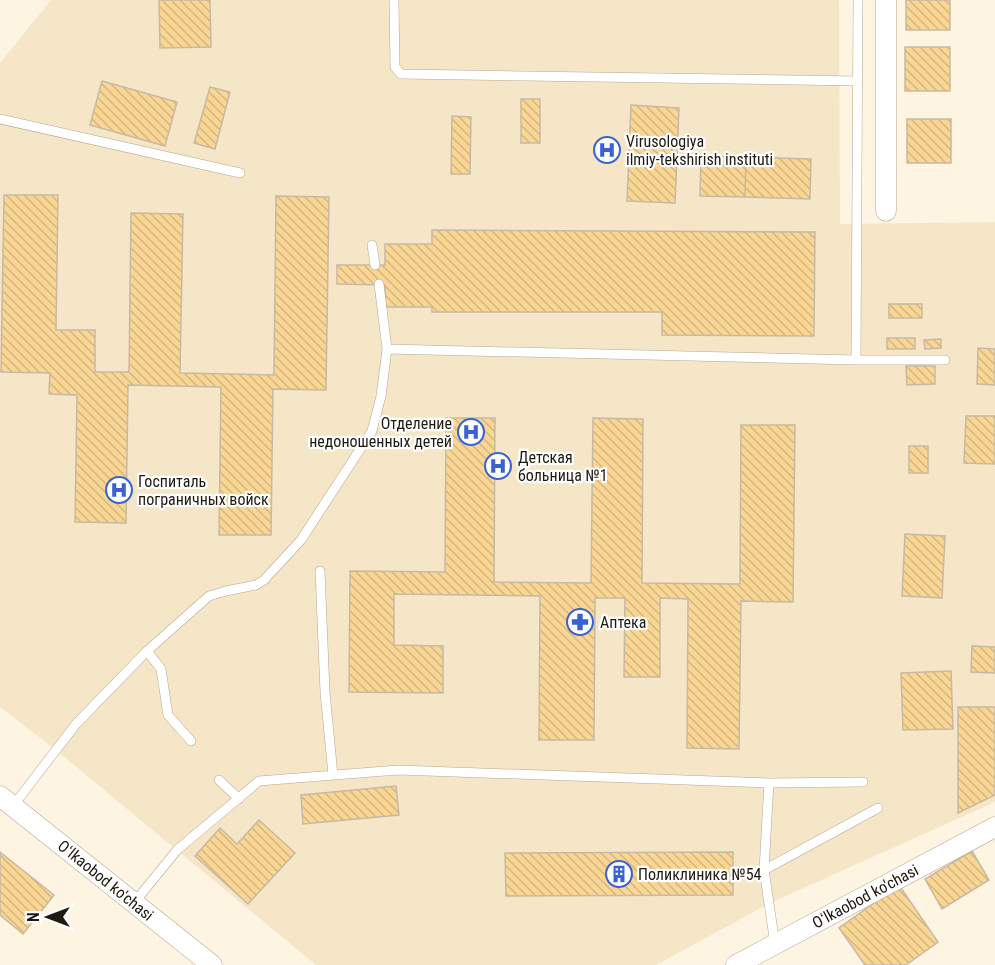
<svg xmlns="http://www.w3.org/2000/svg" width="995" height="965" font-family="'Roboto Condensed',sans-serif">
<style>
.built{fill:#f6e6c8}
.building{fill:url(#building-back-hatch);stroke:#c6baa4;stroke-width:1.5}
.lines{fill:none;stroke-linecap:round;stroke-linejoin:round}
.lane-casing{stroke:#b4a893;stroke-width:10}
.street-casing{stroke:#b4a893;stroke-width:21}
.lane{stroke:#fff;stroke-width:9}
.street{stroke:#fff;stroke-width:20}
.labels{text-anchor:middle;stroke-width:4.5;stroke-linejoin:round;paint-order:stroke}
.poi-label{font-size:16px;fill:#1e1911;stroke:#fff;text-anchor:start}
.street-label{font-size:16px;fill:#1e1911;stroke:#fff}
</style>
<defs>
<pattern id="building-back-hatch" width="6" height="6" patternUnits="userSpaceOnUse" patternTransform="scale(1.5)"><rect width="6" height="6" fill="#f9d694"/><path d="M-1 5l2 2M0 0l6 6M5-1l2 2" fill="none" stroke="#d5b77f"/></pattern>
</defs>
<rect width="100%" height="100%" fill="#fef4e2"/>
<!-- built -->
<path class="built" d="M51 0H839L840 224 995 222V802L768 904 656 965H316L57 751 0 707V63Z"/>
<!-- building -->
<path class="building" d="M159 0H210L211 47 160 48Z
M906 0H950V30H906Z
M905 47H950V91H905Z
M102 81 177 102 165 146 90 125Z
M210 87 230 92 215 149 194 143Z
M521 99H540V143H521Z
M631 105 679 108 675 203 627 201Z
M452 116 471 117 470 174H451Z
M907 119H951V163H907Z
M701 156 746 157 745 197 700 196Z
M746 157 811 159 810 199 745 197Z
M4 195H58L56 330H95V372H129L131 213 183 214 180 373 274 375 276 196 329 197 326 390 273 389 271 535H219L221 387 128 385 126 523 75 522 77 395 49 394 50 373 1 372Z
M432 230 815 232 814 336 662 335V312H432V307H385V285L337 284V265H385V244H432Z
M889 304H922V318H889Z
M887 338H915V349H887Z
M941 339V348L925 349 924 340Z
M978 348 995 349V385L977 384Z
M906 366H935V384L907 385Z
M966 416H995V464L964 463Z
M446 418H495L494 582 591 583 593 418 643 419 642 583 740 584 741 425H795L793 602 741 601 739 749 687 748 688 599 660 598V677H624L625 598H595L594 740H539L540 596 394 594V645L443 646V693L349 692 350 571 445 572Z
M909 446H928V473H909Z
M905 534 945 536 942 598 902 596Z
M972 646 995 647V673L971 672Z
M951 671 953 729 903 730 901 673Z
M958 707H995V795L958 813Z
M396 786 399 815 303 824 301 795Z
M259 820 295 853 248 904 195 856 220 828 237 844Z
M972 851 989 880 942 909 925 879Z
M0 852 54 895 23 934 0 915Z
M733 852V895L506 896 505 853Z
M899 885 938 942 906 965H865L839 928Z"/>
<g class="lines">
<defs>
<path id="lane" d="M394 0 395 67 401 74 858 81
M0 119 240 173
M372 245 375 265
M387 349 856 360 858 0
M856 360H945
M320 571 325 692 333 775
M147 651 161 669 168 715 191 741
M219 780 239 799
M769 783 764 870 775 944
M13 806 76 724 147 651 209 596 226 591 256 585 264 580 301 540 372 431 381 396 387 349 379 284
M764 870 878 808
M134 903 177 850 259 781 398 770 769 783 863 782"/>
<path id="street" d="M886 211V0
M0 796 212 965
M736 965 995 827"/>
</defs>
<!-- lane casing -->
<use href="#lane" class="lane-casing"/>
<!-- street casing -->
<use href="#street" class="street-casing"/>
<!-- lane -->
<use href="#lane" class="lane"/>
<!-- street -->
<use href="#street" class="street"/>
</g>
<!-- icons -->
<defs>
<symbol id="hospital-ring" viewBox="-11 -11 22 22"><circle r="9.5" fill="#fff" stroke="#3a62d3" stroke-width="1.5"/><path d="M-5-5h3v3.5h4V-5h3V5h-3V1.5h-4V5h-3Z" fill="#3a62d3"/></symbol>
<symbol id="pharmacy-ring" viewBox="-11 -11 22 22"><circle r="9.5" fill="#fff" stroke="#3a62d3" stroke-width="1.5"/><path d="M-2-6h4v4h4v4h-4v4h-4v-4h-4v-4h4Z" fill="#3a62d3"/></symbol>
<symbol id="building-ring" viewBox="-11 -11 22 22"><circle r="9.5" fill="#fff" stroke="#3a62d3" stroke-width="1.5"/><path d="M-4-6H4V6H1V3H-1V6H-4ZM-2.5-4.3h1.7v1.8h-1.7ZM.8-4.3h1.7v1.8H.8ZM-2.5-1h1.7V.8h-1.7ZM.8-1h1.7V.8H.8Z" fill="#3a62d3"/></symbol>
</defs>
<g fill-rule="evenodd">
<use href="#hospital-ring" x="592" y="135" width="30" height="30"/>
<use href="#hospital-ring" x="456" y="417" width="30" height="30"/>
<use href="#hospital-ring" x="483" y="451" width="30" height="30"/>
<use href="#hospital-ring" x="104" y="475" width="30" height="30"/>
<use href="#pharmacy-ring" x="565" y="607" width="30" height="30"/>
<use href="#building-ring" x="604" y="859" width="30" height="30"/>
</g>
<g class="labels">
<!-- poi labels -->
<g class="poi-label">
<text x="626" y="147">Virusologiya<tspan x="626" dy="18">ilmiy-tekshirish instituti</tspan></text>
<text x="452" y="429" text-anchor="end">Отделение<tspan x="452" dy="18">недоношенных детей</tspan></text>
<text x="518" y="463">Детская<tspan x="518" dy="18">больница №1</tspan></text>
<text x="138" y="487">Госпиталь<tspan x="138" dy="18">пограничных войск</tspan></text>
<text x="600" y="628">Аптека</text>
<text x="638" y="880">Поликлиника №54</text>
</g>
<!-- street labels -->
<g class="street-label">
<text transform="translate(106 880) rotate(39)" y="6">Oʻlkaobod ko'chasi</text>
<text transform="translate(865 896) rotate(-28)" y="6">Oʻlkaobod ko'chasi</text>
</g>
</g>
<!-- north arrow -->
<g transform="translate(48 917) rotate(270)" stroke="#ffffff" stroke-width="4.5" paint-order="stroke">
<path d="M0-4.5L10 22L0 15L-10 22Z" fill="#1e1911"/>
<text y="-9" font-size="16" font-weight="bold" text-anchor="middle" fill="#1e1911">N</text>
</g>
</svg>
